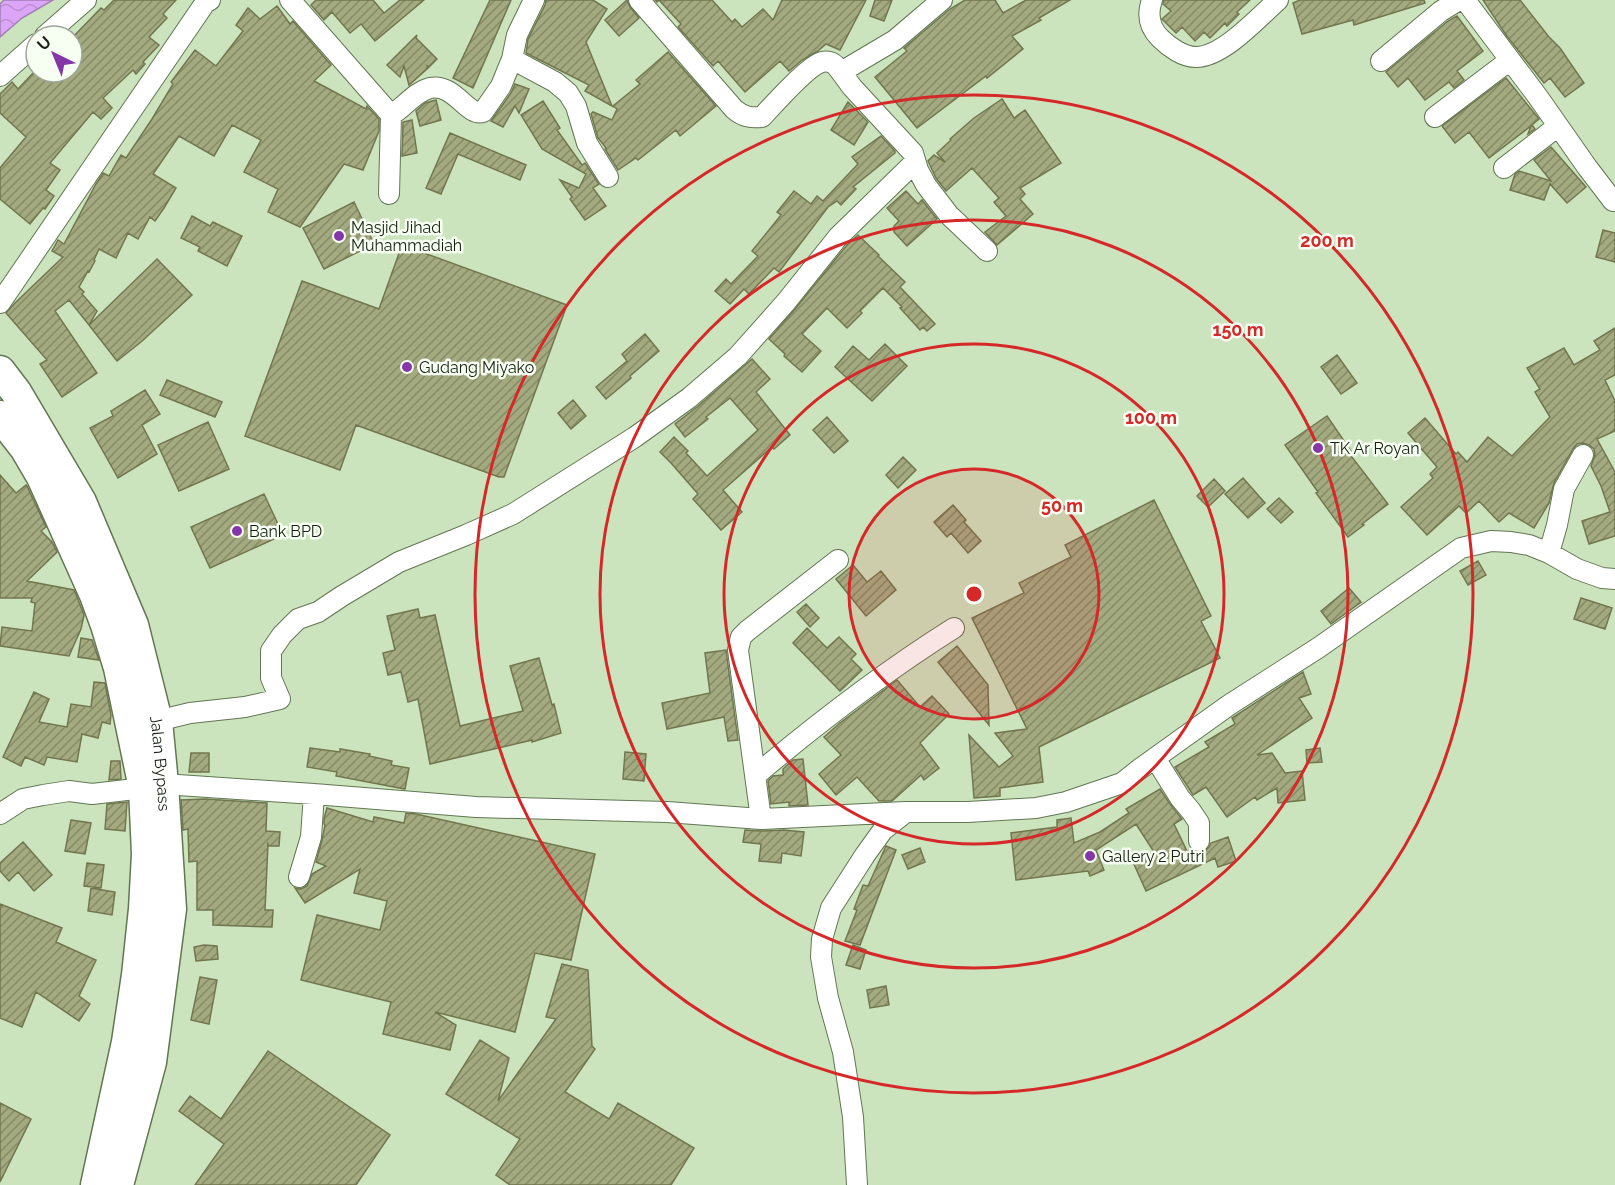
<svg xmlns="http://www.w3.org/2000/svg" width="1615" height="1185" font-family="Raleway,sans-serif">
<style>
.water{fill:url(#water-waves);stroke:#a17eb3;stroke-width:1.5}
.building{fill:url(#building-hatch);stroke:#72764e;stroke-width:1.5}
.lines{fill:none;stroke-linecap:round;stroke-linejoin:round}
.minor-casing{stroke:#617653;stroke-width:22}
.highway-casing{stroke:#617653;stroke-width:33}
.minor{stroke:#fff;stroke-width:20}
.highway{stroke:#fff;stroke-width:30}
.ring{fill:none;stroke:#d62828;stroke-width:3}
.poi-dot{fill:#8537a8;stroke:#f7fff3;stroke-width:2}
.labels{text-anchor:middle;stroke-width:5;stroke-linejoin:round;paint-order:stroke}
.poi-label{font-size:16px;fill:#172012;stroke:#f7fff3;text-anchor:start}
.street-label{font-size:16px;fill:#172012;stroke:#f7fff3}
.centre{fill:#d62828;stroke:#f7fff3;stroke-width:3}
.ring-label{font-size:18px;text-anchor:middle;font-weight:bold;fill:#d62828;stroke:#f7fff3;stroke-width:5;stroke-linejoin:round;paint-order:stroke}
</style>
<defs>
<pattern id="water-waves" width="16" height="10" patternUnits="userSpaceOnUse" patternTransform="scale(1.5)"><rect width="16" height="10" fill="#dca6f8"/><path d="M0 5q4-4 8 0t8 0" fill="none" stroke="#bc8fd4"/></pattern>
<pattern id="building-hatch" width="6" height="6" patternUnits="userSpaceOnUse" patternTransform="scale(1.5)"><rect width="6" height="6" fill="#a4aa80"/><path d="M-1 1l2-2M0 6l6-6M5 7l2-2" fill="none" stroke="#858a67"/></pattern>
</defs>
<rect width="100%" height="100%" fill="#cce4bd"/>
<!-- water -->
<path class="water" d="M4 0H53L22 18 0 37V4Z"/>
<!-- building -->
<path class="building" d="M114 0H176L163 14 167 18 149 37 159 45 143 62 145 64 136 74 133 70 103 98 112 108 101 119 93 112 50 163 60 170 46 190 54 196 45 209 43 208 30 224 0 199V168L26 137 0 113V94L12 82 18 89 34 72H72V38L101 8 104 10Z
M316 0H373L384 13 400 0H424L375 41 361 24 350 33 332 12 324 20 311 5Z
M490 0H511L473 88 453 78Z
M546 0H593L607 9 586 42 612 106 585 91 589 85 526 53 528 39 545 5Z
M627 0 630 7 639 18 619 36 605 20Z
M655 0H712L732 22 735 19 742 27 763 9 773 20 782 0H866L840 50 826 44 818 51 802 60 789 71 780 61 745 92 718 61 713 66 678 27 681 24 659 0 657 2Z
M875 0H892L884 21 870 16Z
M965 0H995L1003 13 1026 0H1070L1039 18 1041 20 1012 36 1023 49 987 78 986 76 917 128 875 77 907 51 904 48 950 9Z
M1164 0H1250L1237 12 1239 14 1227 26 1225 23 1210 38 1204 32 1195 41 1182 27 1176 33 1162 19 1171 11 1163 4Z
M1300 0H1424L1425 3 1354 25 1353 20 1302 34 1293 3Z
M1483 0H1520L1549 37 1560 48 1584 83 1565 97 1550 78 1544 83 1506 35Z
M277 6 290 24 293 21 331 65 314 81 366 109 367 106 379 119V131L363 170 344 164 300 227 268 212 278 189 244 172 261 140 232 125 214 156 179 136 153 174 176 188 164 208 155 221 150 217 138 239 128 233 116 258 99 249 94 260 95 261 89 272 88 271 79 287 84 292 82 294 97 311 89 325 69 300 55 311 97 373 62 397 40 364 47 360 6 313 15 303 63 257 52 251 58 240 64 244 96 184 103 173 109 176 121 155 126 158 152 119 173 84 171 82 195 50 216 66 243 31 236 25 248 8 260 19Z
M1457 16 1483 51 1457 71 1464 80 1454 88 1449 82 1425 100 1408 78 1398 87 1386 72 1448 21Z
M417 35 416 38 437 59 429 67 427 66 428 68 409 85 404 66 400 77 387 65Z
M668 52 716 106 680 136 676 130 638 160 636 158 618 170 605 149 606 148 598 138 591 114 593 112 612 120 617 109 613 106 640 84 636 80Z
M1506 78 1539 119 1532 125 1535 129 1528 134 1531 126 1489 158 1469 132 1455 143 1442 126Z
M515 84 529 89 519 113 515 106 503 127 491 121 511 93Z
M1002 99 1014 118 1025 110 1061 163 1020 188 1025 194 1020 199 1033 214 997 245 985 232 1006 216 994 202 999 198 972 168 946 191 936 178 928 161 934 155 945 162 937 153 951 140 950 139 974 118Z
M436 100 441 120 420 126 416 111 425 103Z
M543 101 560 128 557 130 582 165 585 163 599 184 593 188 606 206 585 220 570 199 572 197 560 180 579 188 586 174 542 149 521 115Z
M848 102 868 122 854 145 831 130Z
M412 120 417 153 402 156 403 122Z
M450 133 526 165 520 180 458 154 441 194 426 188Z
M881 136 895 151V153L853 187 856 189 841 205 837 201 828 207 779 272 774 268 749 294 744 289 730 304 715 291 726 279 731 284 758 256 752 251 781 215 777 212 794 191 811 204 817 196 823 201 858 164 852 157Z
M1551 147 1586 187 1567 203 1550 184 1544 200 1510 190 1515 174 1519 171 1551 181 1534 160Z
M906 191 918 204 922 200 937 219 907 246 894 232V226L899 221 887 208Z
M354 202 374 244 324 269 303 228Z
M192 216 210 226 213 222 242 236 227 266 198 251 200 247 181 238Z
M1603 230 1615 233V262L1596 257Z
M858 235 879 255 878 256 905 282 900 287 935 324 927 331 923 327 920 330 900 308 902 307 883 288 860 311 862 313 847 328 827 308 802 334 821 351 802 372 784 356 785 354 769 339 795 309 847 245Z
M402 245 567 305 504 477H499L356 425 340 470 245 436 302 281 379 309Z
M157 259 192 295 141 342 117 361 89 325Z
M1615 328V375L1605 380 1615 401V431L1597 439 1615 472V536L1589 544 1582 521 1610 512 1601 486 1591 466 1595 455 1594 449 1589 445 1583 443 1577 444 1573 449 1554 483 1549 503 1534 528 1509 513 1499 522 1479 501 1466 513 1459 506 1427 535 1401 507 1433 478 1430 474 1437 467 1408 433 1425 418 1456 454 1458 452 1467 462 1488 437 1512 456 1550 417 1535 392 1540 389 1527 368 1564 348 1574 365 1600 350 1594 341Z
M645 334 659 351 630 376 631 378 606 399 596 387 627 361 622 354Z
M885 344 907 366 872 401 835 367 853 346 869 360Z
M1337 355 1357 383 1341 394 1321 367Z
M752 359 770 379 756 392 790 435 774 449 772 447 723 490 742 512 721 530 693 499 698 494 671 463 660 452 674 437 688 451 686 453 707 476 758 430 730 398 706 417 708 419 685 437 675 424 697 407Z
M167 380 222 402 215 417 160 395Z
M145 390 160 414 142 425 157 454 118 478 90 428 113 416 111 411Z
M573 400 586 416 571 429 558 413Z
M1327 416 1351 451 1348 452 1388 504 1362 524 1364 525 1348 537 1316 493 1318 492 1285 445Z
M827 417 848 441 834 453 813 430Z
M208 422 229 469 179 491 158 445Z
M903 457 916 470 898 488 886 475Z
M0 475 16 493 26 485 27 486 46 527 41 531 52 542 57 552 27 581 74 590 79 602 84 615 81 629 69 656 0 646 2 627 32 631 35 603 31 602 32 598H0Z
M1243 478 1265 503 1248 518 1225 494Z
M1214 479 1225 491 1208 507 1197 496Z
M264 494 283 535 210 568 191 527Z
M1279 498 1293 512 1281 523 1267 509Z
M1154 500 1211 616 1201 621 1220 658 1039 747 1043 782 1000 788V796L974 798 969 735 999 767 1013 756 995 733 1027 729 972 618 1024 593 1019 583 1071 557 1065 545Z
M953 505 966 520 964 522 981 541 968 553 951 533 947 537 934 522Z
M1478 561 1486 575 1468 585 1460 571Z
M853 565 867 582 881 571 896 590 866 616 836 579Z
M1349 588 1361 602 1331 624 1321 611Z
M1581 598 1612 608 1605 629 1574 619Z
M806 604 819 618 810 627 797 612Z
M418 609 420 618 435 615 460 726 523 711 510 666 539 658 552 705 554 704 561 733 532 742V740L430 764 418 699 408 702 401 672 388 675 383 653 395 650 387 616Z
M807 628 827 648 839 637 856 654 851 659 862 670 840 691 793 643Z
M81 638 92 640 99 660 78 657Z
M957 646 988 685 989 725 938 662Z
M726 650 738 740 728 741 724 717 667 729 662 703 710 693 705 653Z
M1303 672 1311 694 1299 698 1312 718 1257 755 1272 753 1285 773 1302 771 1305 800 1278 803 1277 788 1257 800 1255 797 1227 817 1206 787 1193 795 1175 767 1209 747 1205 742 1235 724 1232 718Z
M897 680 920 707 932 696 949 714 920 743 939 768 924 780 921 775 892 801H879L857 777 836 795 819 774 841 755 824 737 840 723Z
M94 682 105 683 111 715 110 724 102 722 98 738 82 734 77 762 47 757 44 765 25 757 21 766 3 757 34 692 49 699 39 722 67 727 71 704 91 707Z
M310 748 340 752V749L370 754 369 756 392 761 391 765 409 768 405 789 336 776 337 772 307 767Z
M1320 748 1322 762 1307 763 1306 750Z
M625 752 646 754 644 781 623 779Z
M191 753H209V772H189Z
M803 759 808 805 789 806V802L771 804 768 781 773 776 783 775V769L793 760Z
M111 761H120L121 779 109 780Z
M1160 789 1170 804 1182 819 1174 824 1187 851 1191 850 1198 853 1204 852 1209 847 1211 843 1228 837 1236 861 1218 867 1215 858 1146 891 1133 862 1154 852 1136 824 1096 850 1104 870 1090 876 1088 871 1016 880 1011 833 1057 827V820L1071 818 1074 843 1100 832 1129 813 1126 809Z
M205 799 267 803 266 831 280 832 279 846H269L268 844 265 910H273L272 927 213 925V910H197V861L189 862 188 829 183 830 181 800Z
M127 802 125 831 105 829 107 804Z
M327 808 373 822 374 817 404 823 406 813 416 814 595 854 571 960 535 953 515 1032 435 1012 456 1025 450 1050 383 1034 391 1002 301 980 317 915 380 930 387 901 354 893 360 869 305 903 295 888 301 889 307 886 312 874 326 866 316 862 322 840 325 825 324 824V818Z
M71 820 91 823 85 854 65 851Z
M745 830 761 831 784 830 804 832 801 856 782 853 781 863 759 861 761 844 743 842Z
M23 842 52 875 34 891 18 872 9 881 0 871V863Z
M886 846 896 850 860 945 845 941 857 910 854 909 863 885 868 886Z
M920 848 925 862 908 869 902 855Z
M87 863 104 865 101 888 84 886Z
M91 888 115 892 112 915 88 911Z
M0 904 62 928 56 942 96 960 79 996 90 1004 79 1021 36 992 22 1027 0 1018Z
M204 945 217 946 218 959 196 961 194 947Z
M853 945 866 950 860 969 846 965Z
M562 964 588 970 592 1046 595 1049 565 1092 609 1119 618 1103 694 1148 671 1185H510L496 1175 520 1139 446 1094 480 1040 509 1058 498 1101 556 1019 546 1017Z
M200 977 217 980 209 1024 191 1020Z
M886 986 889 1005 870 1008 867 990Z
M268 1051 390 1135 356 1185H195L224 1144 179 1111 190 1096 221 1119Z
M0 1103 31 1119 0 1182Z"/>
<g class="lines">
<defs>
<path id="minor" d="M290 0 391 115 389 194
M639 0 734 109C743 117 751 118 762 117 773 105 809 65 822 62 832 60 836 65 841 72L895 40 942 0
M1152 0C1147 14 1149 27 1160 38 1169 47 1183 57 1196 57 1223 57 1259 17 1278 0
M1465 0 1538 97 1587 167 1613 201 1615 200
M45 36 86 0
M512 59 555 82 568 93 576 106 587 143 608 177
M1381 61 1441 11 1459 0
M841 72 852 87 913 153 918 170 926 185 949 215 987 251
M0 76 36 44
M391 115C405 107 414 92 430 88 455 83 467 117 483 112L501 86 512 59 517 35 534 0
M1435 117 1510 60
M1504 168 1558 126
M0 303 205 3 210 0
M1549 553 1557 525 1564 489 1583 455
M157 721 190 713 245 707 280 699 271 678V651L282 635 298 619 318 612 342 596 399 562 466 535 513 514 635 437 689 398 738 356 786 302 838 237 915 162
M1155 758 1180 798 1191 811 1199 823V841
M756 775C819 722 884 672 954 628
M163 784 314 794 476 807 667 812 761 819 906 812H968L1036 808 1066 802 1122 783 1137 771 1229 705 1318 648 1461 548 1491 541 1511 542 1529 545 1549 553 1577 569 1602 578 1615 579
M0 814 23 799 43 795 69 791 92 794 144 788
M761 819 738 650 741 637 747 631 838 560
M299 877 311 837 314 794
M857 1185 853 1117 843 1052 828 998 821 957 822 939 831 908 865 855 883 830 906 812"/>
<g id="highway">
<path id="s1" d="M0 371 16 392 81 502 133 625 157 721 163 784 171 909 151 1062 118 1185"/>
<path d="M0 416 25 448 42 477 95 595 106 625 119 668 144 788 147 854 144 909 137 975 127 1042 96 1185"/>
</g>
</defs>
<!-- minor casing -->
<use href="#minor" class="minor-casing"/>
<!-- highway casing -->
<use href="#highway" class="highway-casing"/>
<!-- minor -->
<use href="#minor" class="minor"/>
<!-- highway -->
<use href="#highway" class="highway"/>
</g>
<!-- distance rings -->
<circle cx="974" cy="594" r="125" fill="#d62828" fill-opacity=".12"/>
<g class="ring">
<circle cx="974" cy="594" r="125"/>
<circle cx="974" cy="594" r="250"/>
<circle cx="974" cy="594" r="374"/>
<circle cx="974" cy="594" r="499"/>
</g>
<!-- markers -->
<g class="poi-dot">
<circle cx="339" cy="236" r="6"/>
<circle cx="407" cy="367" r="6"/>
<circle cx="1318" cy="448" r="6"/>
<circle cx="237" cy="531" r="6"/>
<circle cx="1090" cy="856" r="6"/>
</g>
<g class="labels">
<!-- poi labels -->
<g class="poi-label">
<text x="351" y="233">Masjid Jihad<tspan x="351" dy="18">Muhammadiah</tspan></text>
<text x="419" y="373">Gudang Miyako</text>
<text x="1330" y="454">TK Ar Royan</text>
<text x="249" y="537">Bank BPD</text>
<text x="1102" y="862">Gallery 2 Putri</text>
</g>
<!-- street labels -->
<g class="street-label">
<text dy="6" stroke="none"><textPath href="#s1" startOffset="429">Jalan Bypass</textPath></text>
</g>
</g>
<circle cx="974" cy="594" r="9" class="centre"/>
<g class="ring-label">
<text x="1327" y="247">200 m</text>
<text x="1238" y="336">150 m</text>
<text x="1151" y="424">100 m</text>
<text x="1062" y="512">50 m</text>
</g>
<!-- north arrow -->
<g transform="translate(54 54) rotate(317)"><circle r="28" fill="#f7fff3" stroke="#9da699" stroke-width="1.5"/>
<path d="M0-4.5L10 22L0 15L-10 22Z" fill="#8537a8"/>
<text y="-9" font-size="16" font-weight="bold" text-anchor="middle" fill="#172012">U</text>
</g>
</svg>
